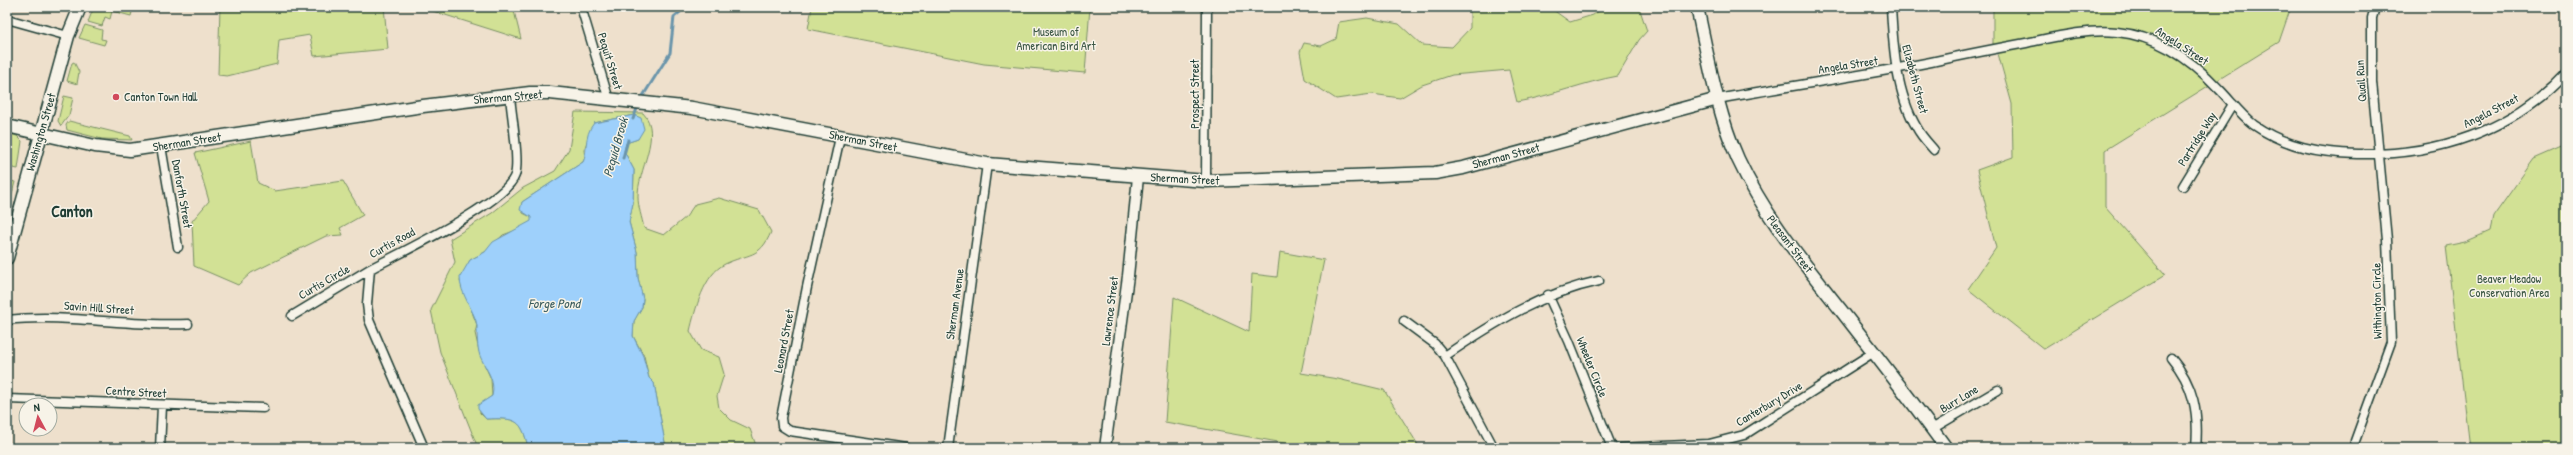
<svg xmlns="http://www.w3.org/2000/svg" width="2573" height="455" font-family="'Patrick Hand',sans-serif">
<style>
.green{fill:#d2e195;stroke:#788f64}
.water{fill:#9ed0fb;stroke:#6b95ab}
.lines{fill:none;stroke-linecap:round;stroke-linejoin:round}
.stream{stroke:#6b95ab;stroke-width:3}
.minor-casing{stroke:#1f3d34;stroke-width:11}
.tertiary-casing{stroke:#1f3d34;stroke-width:13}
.secondary-casing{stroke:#1f3d34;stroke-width:15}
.minor{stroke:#f7f3e8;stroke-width:8}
.tertiary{stroke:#f7f3e8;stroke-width:10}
.secondary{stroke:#f7f3e8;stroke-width:12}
.poi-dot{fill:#d1495b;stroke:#f7f3e8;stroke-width:1.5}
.labels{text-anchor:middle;stroke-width:3;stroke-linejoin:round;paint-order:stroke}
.park-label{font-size:12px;fill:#3a5643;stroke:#f7f3e8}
.street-label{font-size:12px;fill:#1f3d34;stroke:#f7f3e8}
.poi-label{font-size:12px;fill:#1f3d34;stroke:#f7f3e8;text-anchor:start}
.water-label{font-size:13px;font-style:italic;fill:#385a5c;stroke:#f7f3e8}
.district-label{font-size:16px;font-weight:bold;fill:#1f3d34;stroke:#f7f3e8}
</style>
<rect width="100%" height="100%" fill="#eee0cc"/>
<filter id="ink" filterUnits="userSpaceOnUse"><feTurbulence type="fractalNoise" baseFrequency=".025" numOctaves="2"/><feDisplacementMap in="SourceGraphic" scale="8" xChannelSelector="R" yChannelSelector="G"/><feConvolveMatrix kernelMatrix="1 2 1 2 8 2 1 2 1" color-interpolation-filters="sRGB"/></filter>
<g filter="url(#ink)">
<!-- green -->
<path class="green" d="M94 7H117L132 12 131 16 112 11 110 19 105 17 102 26 88 22Z
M220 7H384L388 49 314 56 310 35 279 40 277 64 227 76 218 75Z
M420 7H513L521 39Z
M812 7H1090L1085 73 984 64 808 29Z
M1470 7H1549L1570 22 1593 15 1605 7H1639L1647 31 1639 40 1618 76C1584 82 1551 96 1517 102L1509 70 1452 75 1422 85 1400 98 1372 94 1336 99 1305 79 1300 52 1304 43 1321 46 1336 39 1339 22 1367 18 1399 24 1422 45 1452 47 1470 28Z
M1993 7H2291L2279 42 2105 150V207L2165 275 2044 349 1968 289 1996 248 1977 170 2013 157 2012 104 1997 50H1993Z
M85 25 102 30 101 39 106 40 104 45 79 38Z
M74 62 79 72 77 84 67 81 72 63Z
M64 96 73 98 69 115 61 126 58 121Z
M575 112 643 113C663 134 637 171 638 197 638 207 642 218 644 228L664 235 686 217 695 204 719 198 759 210 771 232C760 259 748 253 725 264 704 274 695 310 690 331L701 350 719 357 724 374 717 396 719 408 731 420 750 429 757 448H666L654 383 649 378 644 356 633 336 634 321 642 307 643 299 638 278 637 252 629 222 633 203 634 170 624 151 626 143 638 139 634 115 594 123 584 150 585 158 583 162 522 202 523 213 531 217 532 221 522 228 503 235 485 252 470 260 460 281 477 325 475 333 480 355 491 379 492 396 479 405 480 413 486 419C515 418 522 418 528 448H478L440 352 431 310 455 262 450 239 492 213 523 188 555 171 569 149Z
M69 121 130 136 132 140 102 139 67 130 66 125Z
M7 133 17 136 22 141 18 169 7 167Z
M251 141 258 183 275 191 343 181 363 215 340 228 343 235 326 236 251 273 238 285 194 266 192 221 209 201 195 153Z
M2566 145V448H2470L2446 246 2465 242 2490 231 2493 217 2534 159Z
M7 180 15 182 7 213Z
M1280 252 1324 260 1301 373 1338 379 1384 390 1420 448H1312L1165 422 1174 297 1249 332 1252 274 1277 277Z"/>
<!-- water -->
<path class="water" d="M634 115 641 118 644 129 638 139 626 143 624 151 634 170 633 203 629 222 637 252 638 278 643 299 642 307 634 321 633 336 643 356 649 378 654 383 666 448H528C522 418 515 418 486 419L478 409V405L492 396C496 380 486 370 480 356 477 347 477 335 477 326 476 313 459 293 460 277L470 260 485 252 493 242 531 221V217L520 210 522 202 583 162C588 154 583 136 594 123Z"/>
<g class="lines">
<!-- stream -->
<path class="stream" d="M641 99 670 53 674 17 686 7
M633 119 638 106
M623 158 628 140"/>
<defs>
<path id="minor" d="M581 7 609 100
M1891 7C1893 46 1896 93 1917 128 1921 136 1928 143 1934 150
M7 19 68 36
M1718 99C1789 86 1860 76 1931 62 1963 55 1994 49 2026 43 2055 37 2086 29 2117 32 2157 36 2191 59 2219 89 2230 100 2241 115 2254 125 2286 147 2320 153 2358 154 2435 156 2513 131 2566 73
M840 137 807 287 781 418 782 426 790 431 906 448
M161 146 178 247
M1206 181 1207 7
M2183 186 2233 104
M1548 295 1569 341 1612 448
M292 316 370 269
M7 320C67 313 128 327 188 324
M1404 321 1435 344 1445 356 1494 448
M1445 356C1493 323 1542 293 1599 281
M2171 358C2194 385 2199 413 2196 448
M7 399 263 408
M1932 429 1998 390
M2355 441 2391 342 2387 240 2372 82V18L2375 7
M160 448 162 406
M424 448 369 320 367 304 370 269C400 253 506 203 515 175 520 160 511 113 510 96
M948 448 987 164
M1617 448 1709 444 1744 435 1874 352"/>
<path id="tertiary" d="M1105 448 1128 276 1138 177"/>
<path id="secondary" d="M1697 7C1708 57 1717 112 1738 159 1764 215 1802 261 1840 309 1876 355 1912 401 1946 448
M7 126 95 146 130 150 423 106 530 93H550L692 108 987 164 1206 181 1435 173 1463 168 1718 99
M7 258 68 36 80 7"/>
</defs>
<!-- minor casing -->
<use href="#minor" class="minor-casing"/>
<!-- tertiary casing -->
<use href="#tertiary" class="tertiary-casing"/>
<!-- secondary casing -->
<use href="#secondary" class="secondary-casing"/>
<!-- minor -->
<use href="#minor" class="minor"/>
<!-- tertiary -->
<use href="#tertiary" class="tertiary"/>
<!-- secondary -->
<use href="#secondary" class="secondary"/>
</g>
</g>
<!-- markers -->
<circle class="poi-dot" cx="116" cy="97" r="4"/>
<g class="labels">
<!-- park labels -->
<g class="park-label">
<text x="1056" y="36">Museum of<tspan x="1056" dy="14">American Bird Art</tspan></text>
<text x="2509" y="283">Beaver Meadow<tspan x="2509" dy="14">Conservation Area</tspan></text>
</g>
<!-- street labels -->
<g class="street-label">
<text transform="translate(2182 46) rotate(33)" y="4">Angela Street</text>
<text transform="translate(610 61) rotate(73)" y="4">Pequit Street</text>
<text transform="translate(1848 65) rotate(-9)" y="4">Angela Street</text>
<text transform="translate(1915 79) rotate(75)" y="4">Elizabeth Street</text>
<text transform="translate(2361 81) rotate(-94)" y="4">Quail Run</text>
<text transform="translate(1195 94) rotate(-90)" y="4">Prospect Street</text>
<text transform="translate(508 97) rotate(-5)" y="4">Sherman Street</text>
<text transform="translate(2491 111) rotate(-27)" y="4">Angela Street</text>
<text transform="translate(41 132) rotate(-74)" y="4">Washington Street</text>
<text transform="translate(2197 139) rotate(-58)" y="4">Partridge Way</text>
<text transform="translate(863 141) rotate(11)" y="4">Sherman Street</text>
<text transform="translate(187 142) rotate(-9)" y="4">Sherman Street</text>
<text transform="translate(1506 156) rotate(-15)" y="4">Sherman Street</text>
<text transform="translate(1185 179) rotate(3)" y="4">Sherman Street</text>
<text transform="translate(182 194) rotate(80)" y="4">Danforth Street</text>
<text transform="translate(392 243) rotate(-29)" y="4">Curtis Road</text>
<text transform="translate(1790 244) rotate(53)" y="4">Pleasant Street</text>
<text transform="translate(324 282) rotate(-30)" y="4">Curtis Circle</text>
<text transform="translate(2377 301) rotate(-91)" y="4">Withington Circle</text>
<text transform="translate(955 304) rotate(-82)" y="4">Sherman Avenue</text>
<text transform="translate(99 308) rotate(4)" y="4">Savin Hill Street</text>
<text transform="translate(1110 311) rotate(-83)" y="4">Lawrence Street</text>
<text transform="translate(784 341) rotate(-79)" y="4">Leonard Street</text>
<text transform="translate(1592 367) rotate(68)" y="4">Wheeler Circle</text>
<text transform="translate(136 392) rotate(3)" y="4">Centre Street</text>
<text transform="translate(1959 399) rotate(-31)" y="4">Burr Lane</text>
<text transform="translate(1769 404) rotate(-31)" y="4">Canterbury Drive</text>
</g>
<!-- poi labels -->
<g class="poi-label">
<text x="124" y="101">Canton Town Hall</text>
</g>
<!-- water labels -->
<g class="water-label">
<text transform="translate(615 147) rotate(-74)" y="5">Pequid Brook</text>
<text x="554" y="308">Forge Pond</text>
</g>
<!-- district labels -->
<g class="district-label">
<text x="72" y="217">Canton</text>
</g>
</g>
<!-- margin -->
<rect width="2573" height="455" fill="none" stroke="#f7f3e8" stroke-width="24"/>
<rect x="12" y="12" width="2549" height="431" fill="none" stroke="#1f3d34" stroke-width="1.5" filter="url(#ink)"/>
<!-- north arrow -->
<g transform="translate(38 417) rotate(353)"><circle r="19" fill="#f7f3e8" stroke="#a1aaa0"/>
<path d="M0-3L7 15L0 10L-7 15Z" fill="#d1495b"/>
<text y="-6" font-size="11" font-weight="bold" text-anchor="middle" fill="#1f3d34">N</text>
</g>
</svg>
